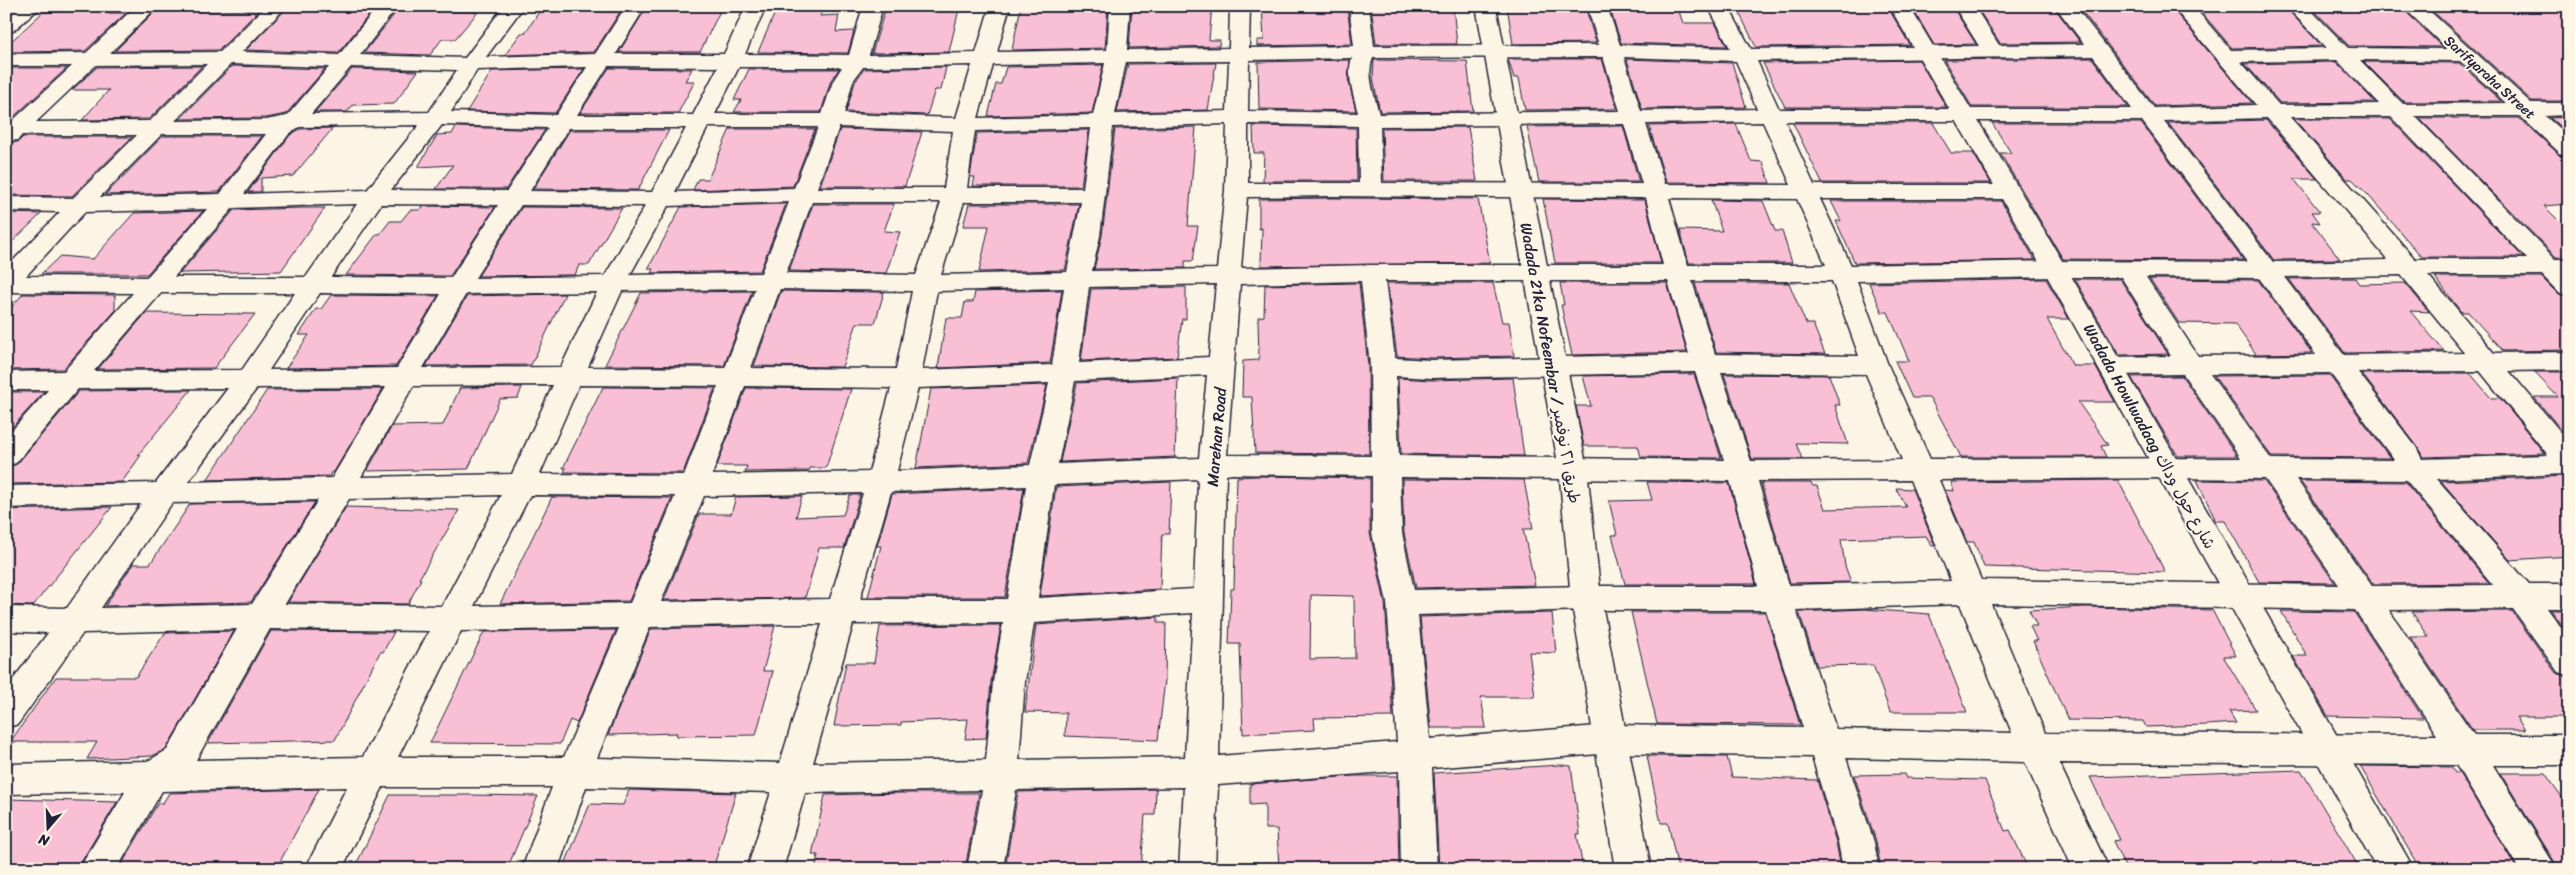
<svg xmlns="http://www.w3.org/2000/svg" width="2575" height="875" font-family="Sriracha,'Playpen Sans Arabic',sans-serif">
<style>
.building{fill:#f9c0d5;stroke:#22223b;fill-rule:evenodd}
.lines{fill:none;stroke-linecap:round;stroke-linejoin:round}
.street-casing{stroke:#22223b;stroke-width:3}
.secondary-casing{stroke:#22223b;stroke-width:3}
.street{fill:#fcf5e5;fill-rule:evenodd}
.secondary{fill:#fcf5e5;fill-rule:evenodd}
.labels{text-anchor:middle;stroke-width:4;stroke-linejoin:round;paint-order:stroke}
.far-street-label{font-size:14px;fill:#22223b;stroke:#fcf5e5}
.street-label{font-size:16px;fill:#22223b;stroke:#fcf5e5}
</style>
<rect width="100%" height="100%" fill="#fcf5e5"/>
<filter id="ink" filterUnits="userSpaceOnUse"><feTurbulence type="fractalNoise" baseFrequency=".02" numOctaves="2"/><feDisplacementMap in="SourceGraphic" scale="10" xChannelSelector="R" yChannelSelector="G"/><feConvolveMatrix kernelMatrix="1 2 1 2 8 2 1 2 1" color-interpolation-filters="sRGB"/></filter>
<g filter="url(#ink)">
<!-- building -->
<path class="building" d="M289 6H327L323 11H372L338 53 246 50Z
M1021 6H1108L1105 48 1012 50Z
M1132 6H1212L1209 40H1220L1219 46 1129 48Z
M1262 6H1347L1352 44 1257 46V40H1264Z
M1371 6 1453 7 1457 44H1376Z
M1507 6H1585L1596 43 1513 44Z
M1609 6H1677L1683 23H1715L1727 46 1621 43Z
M1736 6H1887L1910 45 1756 47Z
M1911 6H1952L1976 44 1934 45Z
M1976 6H2053L2080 42 2000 43Z
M2078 6H2170L2252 103 2155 106Z
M2196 6H2284L2322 46 2232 48Z
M2310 6H2400L2442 47 2349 46Z
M2427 6H2569V101H2532Z
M824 7 820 16 839 15 836 32 854 31 848 53 758 52 777 8Z
M541 9H581L580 11 620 12 594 52 505 55 521 33H525Z
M721 9 700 52H619L645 10Z
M959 9 949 52 872 53 885 10Z
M259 10 219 50 115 51 154 12Z
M109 11 106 13H126L85 51 6 52V46L43 12Z
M397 11H437L478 12 455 39H442L430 55 364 53Z
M2092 58 2128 107H1972L1944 60Z
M1508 59H1602L1617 109 1525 110 1519 78H1514Z
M1627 59 1732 63 1746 107 1642 109Z
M1350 60 1348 79 1356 111 1259 109 1258 62Z
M1374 60 1467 61 1473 111 1380 112 1373 78Z
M1919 60 1946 107H1785L1763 63Z
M2336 62 2375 102 2280 103 2245 64Z
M2364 62 2459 63 2501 101 2404 102Z
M1216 63 1208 110 1117 112 1128 64Z
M1103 65 1092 113 988 116 996 84H1001L1006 67Z
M202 66 149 119 82 120 109 90H72L97 67Z
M232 66 325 69 286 114 266 118 180 119Z
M946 67 941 90H935L927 115 846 112 855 82 864 69Z
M6 68H67L10 120H6Z
M609 68 692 69 685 81H695L678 113H580Z
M352 69 418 71 394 104 353 105 347 112H315Z
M584 69 555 113 467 111 492 71Z
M749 69H839L831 80 821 112H734L741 100H734Z
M2569 117V134L2550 118Z
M2419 118H2519L2560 155 2569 158V204L2544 206 2569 231V257H2556Z
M2294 119H2390L2523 257H2422L2368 195 2352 179H2347Z
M2266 120 2317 179H2294L2320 212H2312L2320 223 2312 222 2340 259 2274 260 2168 123Z
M1793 123H1933L1951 153H1973L1991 183H1822Z
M1992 123H2141L2243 260 2063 259 2000 153H2011Z
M1736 124 1751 161 1763 162 1770 183 1666 182 1649 126Z
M1253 126 1356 128 1357 181H1263L1264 153H1254Z
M1623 126 1639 182H1539L1527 127Z
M456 127 545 130 506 189H436L453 165 418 167 437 135 452 134Z
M1196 127 1188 226H1198L1193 261H1185V268L1094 269 1102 236 1115 129Z
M1468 127 1477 181H1384L1382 128Z
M333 128 293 176 261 178V192H248L290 135 300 129Z
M730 129H815L793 186 693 190 698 179H708Z
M840 129 922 132 905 186H820Z
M570 130H669L638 190 533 189Z
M1089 130 1081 186H973L975 177H970L977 133Z
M163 136H262L219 192 105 195Z
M23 137H132L72 196 6 195V143L18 142Z
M1332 198 1478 199 1490 263 1261 266 1262 228 1259 229V199Z
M1543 199 1645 200 1661 263H1555Z
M1711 200 1763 201 1775 231H1782L1792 263H1689L1680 230 1722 231Z
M1831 201H2001L2035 260 1855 263 1836 221H1841Z
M786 204 760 271 651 273 653 269H648L681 207Z
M813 204H894L884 231 900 232 886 273 789 271Z
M969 204H1079L1065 270 979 272 989 226H963Z
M423 206 495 207 450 276 346 275 377 234H380L390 221H401L410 210H420Z
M522 207 622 208 589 265H579L575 275 478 276Z
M302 208H325L281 271 180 273 234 210Z
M203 211 147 274H41L60 256 93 259 134 213Z
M6 213 41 214 6 248Z
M2435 277H2541L2559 295 2569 298V350L2503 351 2468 312H2461Z
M2355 278 2359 284 2405 283 2429 312 2410 311 2444 351 2345 353 2289 279Z
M2046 279 2069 319H2047L2073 366H2095L2115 402H2078L2108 445 2101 446 2106 457H1961L1930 398H1912L1895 361H1909L1888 312H1882L1869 283Z
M2075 279H2120L2168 354 2119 355Z
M2150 279 2258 280 2312 353 2256 354 2235 324 2179 323Z
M1359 283 1368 366 1369 454 1255 453 1252 397H1242L1243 361 1259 360 1258 317 1264 316 1265 285Z
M1387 283H1493L1502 322H1509L1514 356 1431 358 1397 356Z
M1560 283H1667L1687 352 1572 355 1561 305H1564Z
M1695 283H1789L1806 324H1813L1825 354 1716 352Z
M1186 287V319H1182L1177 357 1081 361 1091 289Z
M1062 290 1050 363 938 368 946 318H962L965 302H973L975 292Z
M752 291 724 366 605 365 641 293Z
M781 291 884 292 875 323H857L842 367 754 366Z
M23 294 115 295V311L63 369 6 370V313Z
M565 294 531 365 426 366 467 296Z
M331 295 438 296 396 366 286 368 309 335H299L316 309H321Z
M146 313 255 314 214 368 98 369Z
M2534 372H2569V439L2534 397H2558Z
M2470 373 2491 398H2500L2544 453 2423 457 2417 446 2362 374Z
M1694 374 1721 458 1641 457 1638 446H1584L1576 406H1591L1583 376Z
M1724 374 1829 375 1840 405H1835L1848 444 1796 443 1802 459H1752Z
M2329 375 2390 458 2272 457 2214 376Z
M2182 376 2237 456H2178L2131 377Z
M1178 378 1175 457 1060 462 1077 383Z
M1398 378 1431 380 1513 378 1524 456 1401 454Z
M1047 385 1028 463 916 468 931 389Z
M522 387 518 398 500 399 468 469 367 471 392 426 443 425 460 388Z
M603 387 715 388 683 473 564 472 566 468H563Z
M746 388 851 389 826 468H810L809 471 745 472 747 466H717Z
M383 389 334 472H331L330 476 207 480 267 390Z
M191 390 138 455H141L122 482 6 484V468L17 464 79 391Z
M6 392H44L6 434Z
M1257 476 1370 478V533L1385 603 1393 717 1314 718 1315 730 1243 734 1240 644H1229L1231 589H1234L1237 477ZM1311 595 1354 596 1355 658 1310 659Z
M2569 476V556L2510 560 2441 481Z
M1402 479 1524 480 1533 529H1523L1535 585 1416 588 1404 533Z
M2118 480 2165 572 1984 567 1974 542H1967L1945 490 1954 491 1951 482Z
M2197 480 2264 481 2335 583 2259 582 2225 521H2216Z
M2300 481 2405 482 2489 583 2373 584Z
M1171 482 1169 534H1162L1160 589 1040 596 1056 487Z
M1647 482 1729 483 1756 584H1625L1612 535H1617L1609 501 1652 500Z
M1761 483H1811L1813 486H1817L1825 509 1906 507 1896 488 1912 489 1935 546H1932L1926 536 1841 539 1845 566 1851 582 1790 583Z
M1024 488 1005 597H868L881 546H877L892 494Z
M850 495H860L844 548H819L805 598 664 600 699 514H731L736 497 802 496 796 517 843 515Z
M552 497 672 498 629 601 500 604Z
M315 502 251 602 105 606 133 564H150L190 504Z
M112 507 33 606 6 605V510Z
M346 507 459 510 419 579H421L408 604 288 602Z
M2086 607 2212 610 2236 656H2223L2256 710 2229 711 2236 723 2207 725 2146 727 2143 721 2068 720 2033 641H2037L2030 626H2037L2029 610Z
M1864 609 1929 614 1967 712H1890L1873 665 1817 666 1799 612Z
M2551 610H2569V634Z
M2281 611 2354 612 2423 718 2328 716 2293 656H2307Z
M2512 611 2556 673 2569 678V717H2516L2525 730H2473L2410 637H2429L2412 612Z
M1631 612H1765L1800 725 1657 724Z
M1552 613 1556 653 1529 652 1535 697H1481L1486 728H1431L1420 617Z
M1158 617V623H1166L1165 680 1158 740 1065 736 1066 713 1025 712 1036 625Z
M1001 625 991 682 986 738 965 739 968 719 901 722V725L834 726 846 663H874L880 626Z
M775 626 763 671H773L756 735 676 736 677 733 608 735 651 629Z
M616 630 577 723 570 720 560 744 430 743 484 632Z
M234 631 166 749 152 756 87 759 97 742H10L56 677H136L165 633Z
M271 631 394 632 383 652H380L335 740 208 743Z
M1647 756 1727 757 1732 777 1817 780 1836 842 1841 869H1678L1668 823H1661Z
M1560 765 1571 766 1580 834H1577L1583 869H1439L1434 773Z
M2360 766 2451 767 2455 773H2459L2517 869H2420Z
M2301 770 2360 869H2126L2113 841 2120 840 2090 777Z
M2500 773H2545L2569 807V869H2559Z
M1904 774 1906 778 1985 780 2005 831 2010 830 2028 869H1881L1876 841 1854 775Z
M1353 776H1397L1399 869H1279L1277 829H1265V804L1250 805V784Z
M319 789 276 869H119L158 803H163L169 793Z
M1156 789 1155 815H1145L1141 869H1005L1018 792Z
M629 790 736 793 713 869H563L590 804 623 805Z
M900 793H979L965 869H815L818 855H812L825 795Z
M390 795H468L538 796 507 869H354Z
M6 799 117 802 77 869H6Z"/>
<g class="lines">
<defs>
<path id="street" d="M20 6H42L13 31 6 33V17Z
M136 6H158L110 53 220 52 266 6H287L242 52 339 55 378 6H398L360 55 465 58 504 6H524L486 57 595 54 626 6H646L616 54H724L746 6H766L745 54 849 55 863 6H883L869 55 976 53 990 6H1010L997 52 1107 50 1110 6H1130L1127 50 1229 48 1230 6H1250L1249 48 1354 46 1349 6H1369L1374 46 1599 45 1587 6H1607L1620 45 1730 48 1708 6H1728L1751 49 1979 46 1954 6H1974L1999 45 2084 44 2055 6H2075L2154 108 2256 105 2172 6H2193L2231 50 2326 48 2286 6H2307L2348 48 2447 49 2402 6H2424L2531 103H2569V115L2545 116 2569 137V156L2561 154 2520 116H2415L2555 259H2569V296L2560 294 2542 275H2428L2494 353 2569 352V370L2509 371 2569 442V474L2437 479 2529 584H2569V608H2547L2569 638V676L2558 672 2513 609 2389 610 2474 735H2569V765H2493L2557 869H2519L2456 765 2059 763 2109 869H2073L2025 762 1846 758 1874 842 1879 869H1843L1838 842 1812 757 1611 753 1432 768 1437 869H1401L1399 771 1218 785 1215 869H1179L1184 787 1016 790 1003 869H967L982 790 805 793 783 869H747L771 792 586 787 558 869H522L552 787H383L342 869H305L347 787 162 791 117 869H79L125 792 6 794V764L148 761 167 750 237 629 83 633 18 724 6 728V689L48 633 6 631V607L67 608 141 504 6 508V486L156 483 228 388 78 389 16 463 6 466V437L48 390H6V372L64 371 133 293 6 292V268L60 212 6 211V197L73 198 137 135H22L18 140 6 141V122H11L72 66H6V54L86 53ZM2093 56 2132 109H1779L1757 61ZM1603 57 1620 111 1379 114C1375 96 1366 75 1373 58ZM1624 57 1736 61 1757 109 1641 111ZM1352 58C1346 75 1354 96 1358 113L1248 111 1249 60ZM2337 60 2379 104 2279 105 2241 62ZM2360 60 2460 61 2506 103 2403 104ZM1229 61 1227 111 1115 114 1126 62ZM1105 63 1093 115 978 118 993 65ZM207 64 150 121 36 122 96 65ZM231 64 329 67 287 116 266 120 175 121ZM972 65 956 118 844 114 853 81 863 67ZM608 66 718 67 693 115H577ZM351 67 457 70 429 112 311 114ZM587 67 556 115 451 112 477 70ZM739 67H842L833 81 822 114H715ZM2290 117H2391L2527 259H2415ZM2267 118 2388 260 2273 262 2164 121ZM1785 121H2142L2247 262 2055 261 1851 265 1820 199H2008L2016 197 2019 192 2016 187 2008 185H1814ZM1763 122 1791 185 1665 184 1646 124ZM1227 124 1225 190 1217 269 1092 271 1100 236 1113 127ZM1248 124 1358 126 1359 183H1248ZM1624 124 1642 184 1382 183 1380 126ZM419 125 367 190 244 194 289 134 299 127ZM442 125 548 128 507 191 391 190ZM708 127H818L794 188 675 192ZM839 127 953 131 944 188H817ZM569 128H686L652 192 530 191ZM1091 128 1083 188H967L975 131ZM266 134 220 194 100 197 162 134ZM1332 196 1646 198 1663 265H1372L1241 268 1247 197ZM1669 198 1797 199 1826 265H1688ZM789 202 761 273 630 275 668 206ZM812 202H941L916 275 786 273ZM964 202H1081L1067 272 941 275ZM357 204 306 277H174L233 208ZM381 204 498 205 451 278 331 277ZM521 205 645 206 605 276 475 278ZM207 209 147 277 26 276 85 212ZM2401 275 2465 353 2344 355 2285 277ZM2055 277H2121L2171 356 2110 357 2101 360 2097 366 2101 372 2110 375 2183 374 2241 458 1930 459 1888 365 1857 281ZM2146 277 2259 278 2316 355 2198 356ZM1361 281 1370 366 1371 456 1227 455 1240 284ZM1385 281H1668L1689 354 1431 360 1395 358ZM1692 281H1832L1859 356 1715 354ZM1216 284 1209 357 1079 363 1089 287ZM1064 288 1052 365 922 370 937 291ZM755 289 725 368 588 367 622 291ZM780 289 912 291 896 369 751 368ZM597 292 561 367 423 368 466 294ZM161 293H295L242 370 94 371ZM320 293 441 294 397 368 269 370ZM2480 371 2548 455 2422 459 2416 447 2358 372ZM1695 372 1724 460 1399 456 1396 376 1431 378ZM1721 372 1866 374 1902 460 1751 461ZM2330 373 2394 460 2271 459 2210 374ZM1207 375 1199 458 1058 464 1075 381ZM1049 383 1030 465 897 471 918 388ZM553 385 512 474 361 477 413 386ZM579 385 718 386 684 475 540 474ZM745 386 891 388 869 472 712 475ZM386 387 332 478 188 482 257 388ZM1232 474 1372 476V533L1387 603 1397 742 1219 756 1226 475ZM1400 477 1730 481 1758 586H1586L1414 590 1402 533ZM2169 478 2265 479 2339 585 1981 580 1939 480ZM1198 479 1194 589 1038 598 1054 485ZM2296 479 2406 480 2493 585 2372 586ZM1910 480 1951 581 1789 585 1758 481ZM1026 486 1007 599H860L891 492ZM863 493 830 599 661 602 704 496ZM501 495 442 606 285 604 349 499ZM530 495 675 496 630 603 474 606ZM318 500 252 604 101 608 172 503ZM1960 604 2012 733 1836 729 1796 610ZM1991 604 2355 610 2437 735 2045 733ZM1586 610H1766L1803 728 1611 725 1430 739 1418 615ZM1193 613 1185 757 1019 760 1025 682 1034 623ZM1003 623 993 682 986 760 813 763 853 624ZM778 624H822L780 763 597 758 650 627ZM619 628 564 757H398L461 631ZM270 629 429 631 363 757 196 760Z"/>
<path id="secondary" d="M1476 6H1496L1587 469 1601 598 1651 869H1615L1571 598 1559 469Z
M1889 6H1909L2067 269 2414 869H2377L2043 269Z"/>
</defs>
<!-- street casing -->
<use href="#street" class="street-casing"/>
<!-- secondary casing -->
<use href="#secondary" class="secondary-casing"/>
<!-- street -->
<use href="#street" class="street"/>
<!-- secondary -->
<use href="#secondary" class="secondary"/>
</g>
</g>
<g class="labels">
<!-- far-street labels -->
<g class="far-street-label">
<text transform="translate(2490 77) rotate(42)" y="5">Sarifyaraha Street</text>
</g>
<!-- street labels -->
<g class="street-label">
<text transform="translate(1551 363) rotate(80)" y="6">Wadada 21ka Nofeembar / طريق ٢١ نوفمبر</text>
<text transform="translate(2150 436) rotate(61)" y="6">Wadada Howlwadaag شارع حول وداك</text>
<text transform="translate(1216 437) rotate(-85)" y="6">Marehan Road</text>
</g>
</g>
<!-- margin -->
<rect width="2575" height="875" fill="none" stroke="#fcf5e5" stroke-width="25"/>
<rect x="12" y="12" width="2550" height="850" fill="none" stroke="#22223b" stroke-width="2" filter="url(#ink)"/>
<!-- north arrow -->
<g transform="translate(48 828) rotate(199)" stroke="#fcf5e5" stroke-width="4" paint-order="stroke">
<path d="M0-4L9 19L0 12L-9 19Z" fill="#22223b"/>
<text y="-8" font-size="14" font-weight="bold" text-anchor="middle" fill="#22223b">N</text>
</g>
</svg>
